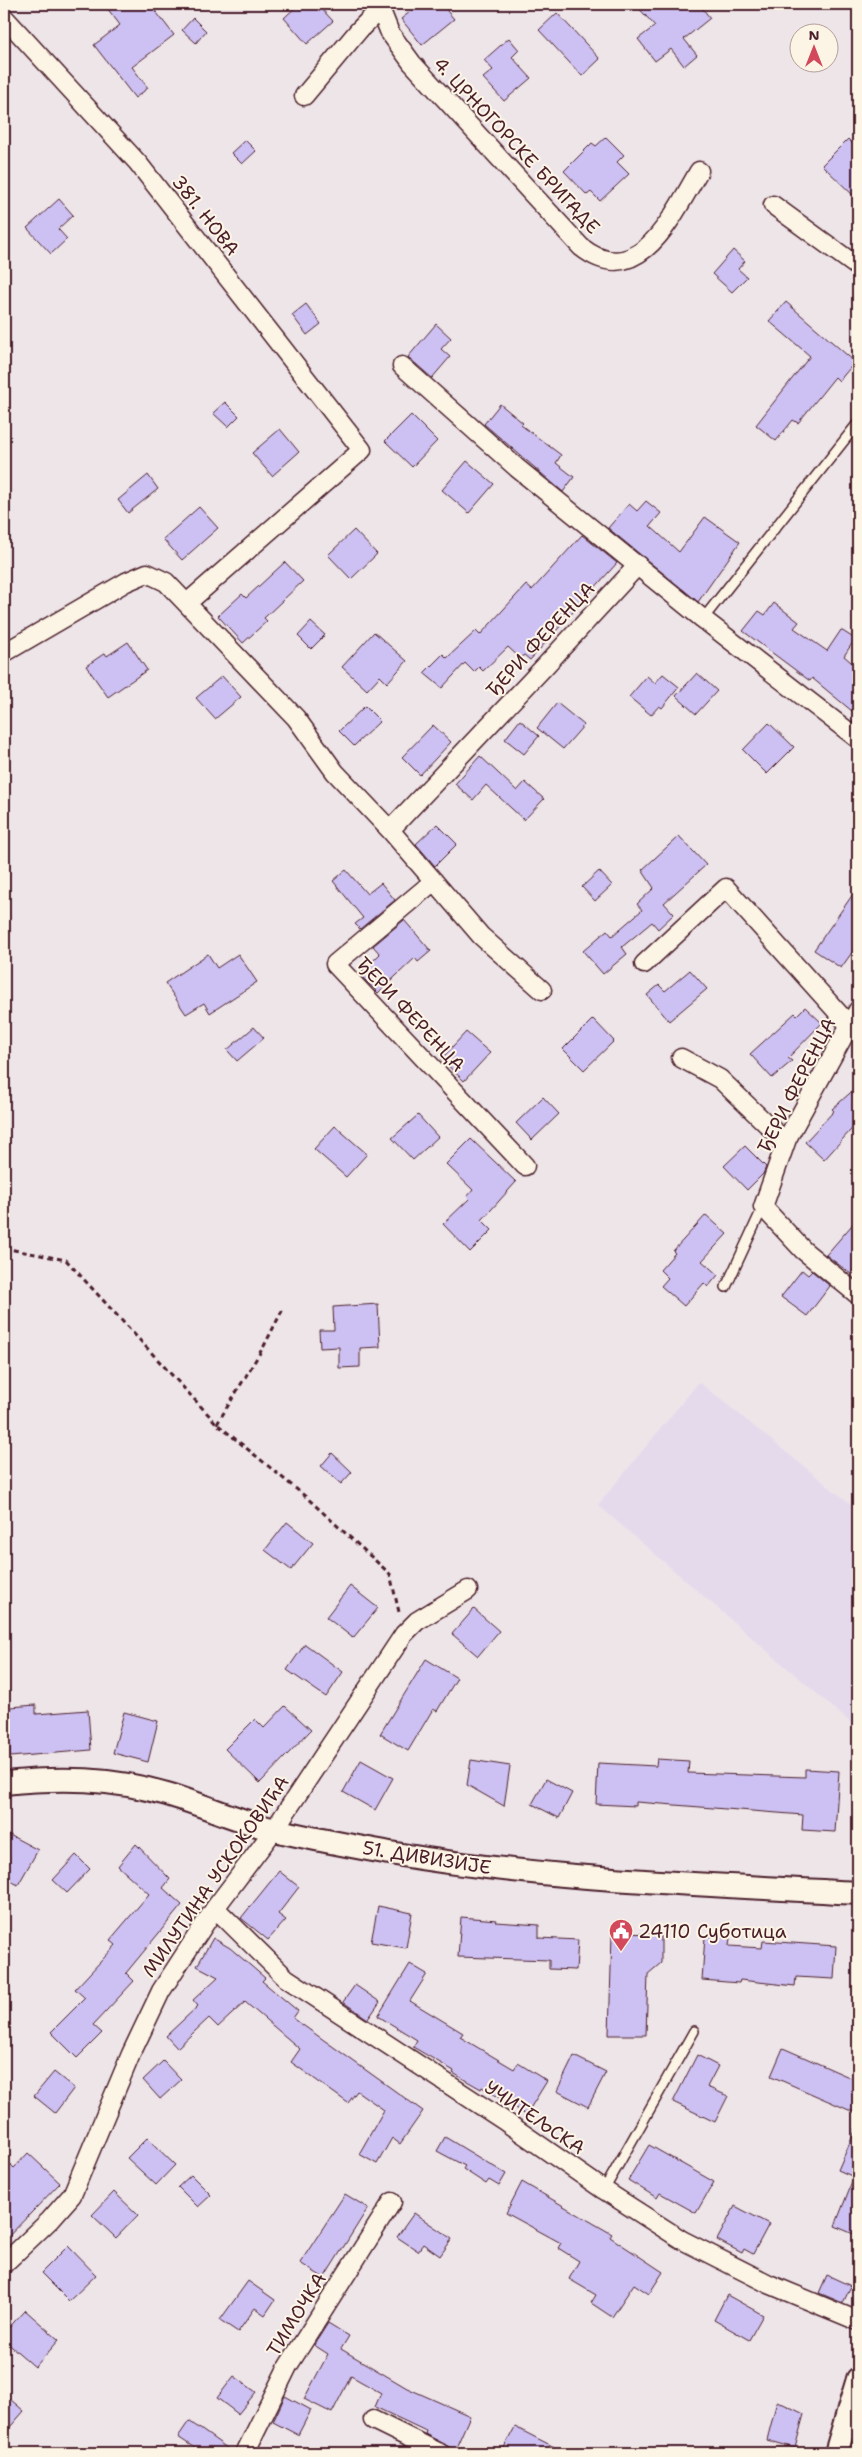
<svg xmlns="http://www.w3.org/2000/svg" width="862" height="2457" font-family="'Shantell Sans',sans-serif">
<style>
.built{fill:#e4daec}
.building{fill:#cdc1f3;stroke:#4a1f2b}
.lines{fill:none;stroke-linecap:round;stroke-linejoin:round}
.service-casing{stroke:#4a1f2b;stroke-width:12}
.minor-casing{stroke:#4a1f2b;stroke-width:21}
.tertiary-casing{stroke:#4a1f2b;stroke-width:26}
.path{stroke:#4a1f2b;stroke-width:3;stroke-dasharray:5 4;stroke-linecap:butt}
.service{stroke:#fcf5e5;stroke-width:9}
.minor{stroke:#fcf5e5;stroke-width:18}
.tertiary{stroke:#fcf5e5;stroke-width:22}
.labels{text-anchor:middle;stroke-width:4;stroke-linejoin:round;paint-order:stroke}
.street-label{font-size:19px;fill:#4a1f2b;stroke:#fcf5e5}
.poi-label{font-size:19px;fill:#4a1f2b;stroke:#fcf5e5;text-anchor:start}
</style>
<rect width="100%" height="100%" fill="#eee5e9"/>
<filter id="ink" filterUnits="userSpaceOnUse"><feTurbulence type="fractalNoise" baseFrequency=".02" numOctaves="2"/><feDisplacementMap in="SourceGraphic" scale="10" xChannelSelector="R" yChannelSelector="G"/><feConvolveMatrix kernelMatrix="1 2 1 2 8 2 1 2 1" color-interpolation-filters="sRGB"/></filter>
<g filter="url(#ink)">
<!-- built -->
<path class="built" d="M699 1382 858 1510V1729L598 1505Z"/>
<!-- building -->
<path class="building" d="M104 4H150L174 35 132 67 148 88 135 98 94 45 120 25Z
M299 4H317L333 21 307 44 284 18Z
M420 4H441L454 19 422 45 401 19Z
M635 4H699L710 18 684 39 697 55 684 66 671 49 655 61 638 39 655 26Z
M557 13 600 59 582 76 539 30Z
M193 18 206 31 196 43 182 30Z
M509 38 519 50 512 57 531 78 504 101 483 78 493 70 484 60Z
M606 137 624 155 617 162 629 174 600 201 591 192 587 195 564 171 592 143 596 146Z
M848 139 858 149V200L822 165Z
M245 140 256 151 242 164 231 153Z
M59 199 73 215 58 229 67 239 51 254 27 228Z
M733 250 745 261 738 269 747 277 732 292 712 274Z
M786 302 855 362 839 381 835 377 798 423 793 420 776 441 756 425 810 356 769 321Z
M306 304 321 324 307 335 292 315Z
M436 324 451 338 441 349 450 357 432 378 408 357Z
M225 402 239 416 228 427 213 413Z
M500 404 523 423 521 425 561 455 556 463 574 477 563 492 484 424Z
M411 415 437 441 412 467 385 441Z
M280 429 299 452 272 476 252 453Z
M467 461 494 484 469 513 442 490Z
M148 475 158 489 128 513 118 500Z
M646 501 661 513 650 526 679 552 705 517 740 542 698 602 608 528 629 504 637 511Z
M199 507 218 528 182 560 163 539Z
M354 530 377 554 351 579 328 555Z
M582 535 617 563 530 660 524 655 520 658 508 647 483 671 479 667 474 672 465 663 442 688 424 673 443 654 447 658 476 631 480 635 526 585 532 590Z
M285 562 303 581 264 618 267 621 243 643 218 616 242 594 246 598Z
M774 603 799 622 794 628 827 651 841 630 855 639 844 656 858 668V716L812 678 810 681 743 631 759 611 765 615Z
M311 622 325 635 311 649 298 636Z
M374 632 407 661 387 683 380 676 367 690 342 667Z
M128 642 147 670 108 697 86 666 105 653 107 656Z
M697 673 717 691 696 714 676 696Z
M663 674 679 687 662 708 659 706 651 715 629 697 647 676 655 683Z
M222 676 241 697 215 719 196 698Z
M557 703 584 725 563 749 537 728Z
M365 706 380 721 354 746 339 731Z
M520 720 539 736 524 754 505 739Z
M769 723 794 747 767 774 743 750Z
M433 725 451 742 420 775 402 757Z
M480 756 517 791 525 782 544 799 524 820 486 785 473 800 455 784Z
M437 824 457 844 435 866 416 844Z
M679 836 706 865 664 903 674 914 658 929 652 922 622 947 627 954 603 974 583 951 607 930 612 936 642 910 637 904 654 888 642 870Z
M346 870 367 894 381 883 395 900 360 929 355 924 363 918 333 881Z
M599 871 612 885 595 901 582 887Z
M858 887V944L841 968 814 950Z
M404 920 431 951 418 962 415 958 378 993 359 974 380 954 373 946Z
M208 954 217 968 238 954 257 982 210 1013 204 1003 186 1014 165 983Z
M690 970 707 989 669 1021 647 995 659 985 665 991Z
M805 1007 822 1023 788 1058 792 1061 772 1078 750 1054 795 1013 797 1015Z
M593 1019 614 1041 584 1070 563 1049Z
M254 1027 264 1038 237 1061 227 1050Z
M466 1032 490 1053 464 1081 441 1059Z
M858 1086V1122L824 1160 805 1142 834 1111 832 1109Z
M543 1097 559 1114 532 1140 516 1123Z
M418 1115 438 1137 413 1160 392 1138Z
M335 1126 367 1154 346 1177 314 1149Z
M471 1139 516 1182 482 1220 492 1230 470 1252 443 1224 469 1199 467 1197 473 1190 446 1164Z
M745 1146 766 1167 763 1174 747 1190 724 1166Z
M706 1215 727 1234 702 1261 718 1275 708 1287 704 1283 684 1306 661 1286 668 1278 660 1270 675 1253 673 1251Z
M858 1218V1265L851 1274 826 1255Z
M802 1270 808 1275 812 1271 830 1286 807 1316 781 1297Z
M378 1304 380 1347 360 1348V1367L339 1368V1347L320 1348 319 1330H334L333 1307Z
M332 1453 352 1472 341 1484 321 1466Z
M287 1522 313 1543 291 1570 265 1550Z
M350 1586 378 1608 353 1638 326 1617Z
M474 1609 499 1631 478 1656 452 1634Z
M305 1644 343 1672 326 1697 287 1670Z
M426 1659 457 1678 437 1711 433 1709 408 1751 380 1734Z
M36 1705V1714L88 1710 91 1750 10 1757V1745L4 1746V1719H11L10 1707Z
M285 1706 311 1730 260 1783 225 1749 255 1719 264 1728Z
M124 1712 158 1721 148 1762 113 1753Z
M657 1759 689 1761 688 1773 805 1777V1769L839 1771 835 1832 802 1830 803 1815 636 1802V1806L596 1804 598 1763 656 1766Z
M361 1760 393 1778 375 1810 343 1792Z
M471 1760 510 1766 504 1806 467 1785Z
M546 1779 572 1793 559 1818 532 1804Z
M4 1832 38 1850 18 1885 4 1877Z
M136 1844 170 1879 163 1888 182 1905 126 1973 134 1981 93 2025 102 2033 77 2058 51 2032 85 1998 75 1989 116 1945 110 1940 149 1894 118 1866Z
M76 1855 90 1869 67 1893 53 1880Z
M279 1871 299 1887 278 1914 286 1920 268 1940 241 1918Z
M378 1906 412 1913 406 1948 371 1942Z
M461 1917 497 1920 496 1922 539 1925V1938L578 1940 576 1970 549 1969V1960L458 1957Z
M612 1933 661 1934V1963L648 1974 646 2035H609Z
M705 1936 730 1938 729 1946 762 1948 763 1941 836 1946 834 1979 796 1977 795 1986 740 1980 739 1983 702 1980Z
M213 1938 230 1948 265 1978 262 1981 298 2011 293 2018 423 2111 400 2144 392 2138 377 2164 359 2154 384 2110 357 2091 348 2103 291 2062 300 2049 245 2002 218 2027 209 2018 177 2048 166 2036 198 2006 193 2000 218 1977 197 1966Z
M410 1964 427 1974 410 2001 463 2033 460 2037 514 2069 518 2063 547 2081 526 2115 482 2087 481 2089 453 2073 454 2071 413 2047 417 2040 378 2016Z
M355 1985 380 2002 368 2019 343 2002Z
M783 2048 858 2081V2114L771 2076Z
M697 2055 718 2066 707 2087 728 2096 715 2122 673 2102Z
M574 2056 606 2072 588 2107 557 2091Z
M163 2061 181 2080 160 2099 143 2080Z
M54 2072 74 2088 55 2113 34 2096Z
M858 2124V2236L835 2226 854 2177 838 2170Z
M445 2137 506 2174 499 2186 489 2180 486 2184 463 2169 465 2166 437 2151Z
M147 2138 175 2165 156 2185 127 2158Z
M649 2145 714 2182 696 2213 660 2193 657 2198 628 2180Z
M28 2153 60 2183 4 2241V2158L14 2168Z
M191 2175 211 2195 198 2207 178 2187Z
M522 2182 612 2234 610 2237 663 2272 649 2294 634 2284 612 2317 591 2303 596 2295 569 2279 579 2261 558 2248 561 2243 506 2213Z
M114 2192 138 2215 116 2238 92 2215Z
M345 2194 368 2208 324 2278 300 2263Z
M735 2206 769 2224 753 2254 744 2249 742 2253 717 2240Z
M414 2213 452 2239 440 2256 423 2244 418 2251 397 2237Z
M68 2246 96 2275 69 2301 41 2273Z
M827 2275 851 2286 843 2303 819 2293Z
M248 2281 275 2300 265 2315 255 2308 238 2332 220 2320Z
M727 2295 763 2315 749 2340 714 2320Z
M25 2310 59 2340 35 2367 4 2340V2333Z
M328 2323 349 2336 341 2349 407 2388 470 2416 455 2450 425 2434 426 2431 375 2407 381 2393 351 2376 332 2413 304 2399 328 2354 314 2345Z
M234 2376 256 2392 238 2414 217 2398Z
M4 2394 24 2411 4 2434Z
M285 2396 311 2410 298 2435 273 2422Z
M777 2401 804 2414 795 2448 767 2440Z
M189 2421 234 2453H202L178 2437Z
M515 2427 566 2453H501Z"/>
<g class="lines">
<defs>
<path id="service" d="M703 619 858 423
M726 1287 763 1207
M604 2190 694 2031"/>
<path id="minor" d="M380 8 390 33 412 63 581 247C639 293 674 213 699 171
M4 17 138 163 362 450 187 603
M304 96 359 30 385 4
M773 205 858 267
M402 366 517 468 703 619 858 739
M4 653 126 582 147 573 166 582 296 718 335 772 390 830 481 936 542 990
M390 830 546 665 638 565
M434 881 335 964 525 1166
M644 964 726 888 850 1026
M858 1010 787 1139 763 1207 803 1250 858 1295
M681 1058 720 1079 778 1135 787 1139
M215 1908 286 1978 506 2122 604 2190 682 2240 769 2284 858 2321
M4 2264 50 2220 72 2195 131 2054 161 1991 215 1908 274 1830 404 1634 417 1621 468 1590
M373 2420 440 2453
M245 2453 288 2366 392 2202"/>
<path id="tertiary" d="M4 1783C62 1777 111 1778 167 1794 204 1805 238 1821 275 1830 312 1839 352 1846 390 1853 544 1880 702 1884 858 1893
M836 2453 858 2379"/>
</defs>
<!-- service casing -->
<use href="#service" class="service-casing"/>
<!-- minor casing -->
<use href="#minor" class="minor-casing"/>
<!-- tertiary casing -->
<use href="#tertiary" class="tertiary-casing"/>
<!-- path -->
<path class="path" d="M4 1248 66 1260 217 1424 306 1497 390 1574 399 1612
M217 1424 264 1346 284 1307"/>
<!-- service -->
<use href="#service" class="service"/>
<!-- minor -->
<use href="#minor" class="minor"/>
<!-- tertiary -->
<use href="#tertiary" class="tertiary"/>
</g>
</g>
<!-- icons -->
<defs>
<symbol id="civic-pin" viewBox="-11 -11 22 30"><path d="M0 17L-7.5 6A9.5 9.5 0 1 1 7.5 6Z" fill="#d1495b" stroke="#fcf5e5"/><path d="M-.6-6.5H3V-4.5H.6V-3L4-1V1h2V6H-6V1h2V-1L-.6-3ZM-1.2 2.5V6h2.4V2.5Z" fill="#fff"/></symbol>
</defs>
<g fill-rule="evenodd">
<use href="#civic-pin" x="607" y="1917" width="28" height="38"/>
</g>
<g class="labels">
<!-- street labels -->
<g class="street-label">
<text transform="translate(517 145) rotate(47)" y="7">4. ЦРНОГОРСКЕ БРИГАДЕ</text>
<text transform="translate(206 215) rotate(52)" y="7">381. НОВА</text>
<text transform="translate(540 639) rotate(-47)" y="7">ЂЕРИ ФЕРЕНЦА</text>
<text transform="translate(411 1014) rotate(47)" y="7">ЂЕРИ ФЕРЕНЦА</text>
<text transform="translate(796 1085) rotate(-63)" y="7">ЂЕРИ ФЕРЕНЦА</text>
<text transform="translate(427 1857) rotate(9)" y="7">51. ДИВИЗИЈЕ</text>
<text transform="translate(215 1876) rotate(-55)" y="7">МИЛУТИНА УСКОКОВИЋА</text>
<text transform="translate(535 2117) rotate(34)" y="7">УЧИТЕЉСКА</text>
<text transform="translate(296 2314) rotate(-58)" y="7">ТИМОЧКА</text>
</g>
<!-- poi labels -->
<g class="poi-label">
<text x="638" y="1938">24110 Суботица</text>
</g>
</g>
<!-- margin -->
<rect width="862" height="2457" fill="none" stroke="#fcf5e5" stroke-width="20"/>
<rect x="10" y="10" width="842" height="2437" fill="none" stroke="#4a1f2b" stroke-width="2" filter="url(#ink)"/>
<!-- north arrow -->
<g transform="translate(814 48)"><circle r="24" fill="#fcf5e5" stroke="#b59f9b"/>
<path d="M0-4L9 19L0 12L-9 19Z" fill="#d1495b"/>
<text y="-8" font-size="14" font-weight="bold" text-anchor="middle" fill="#4a1f2b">N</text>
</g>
</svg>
